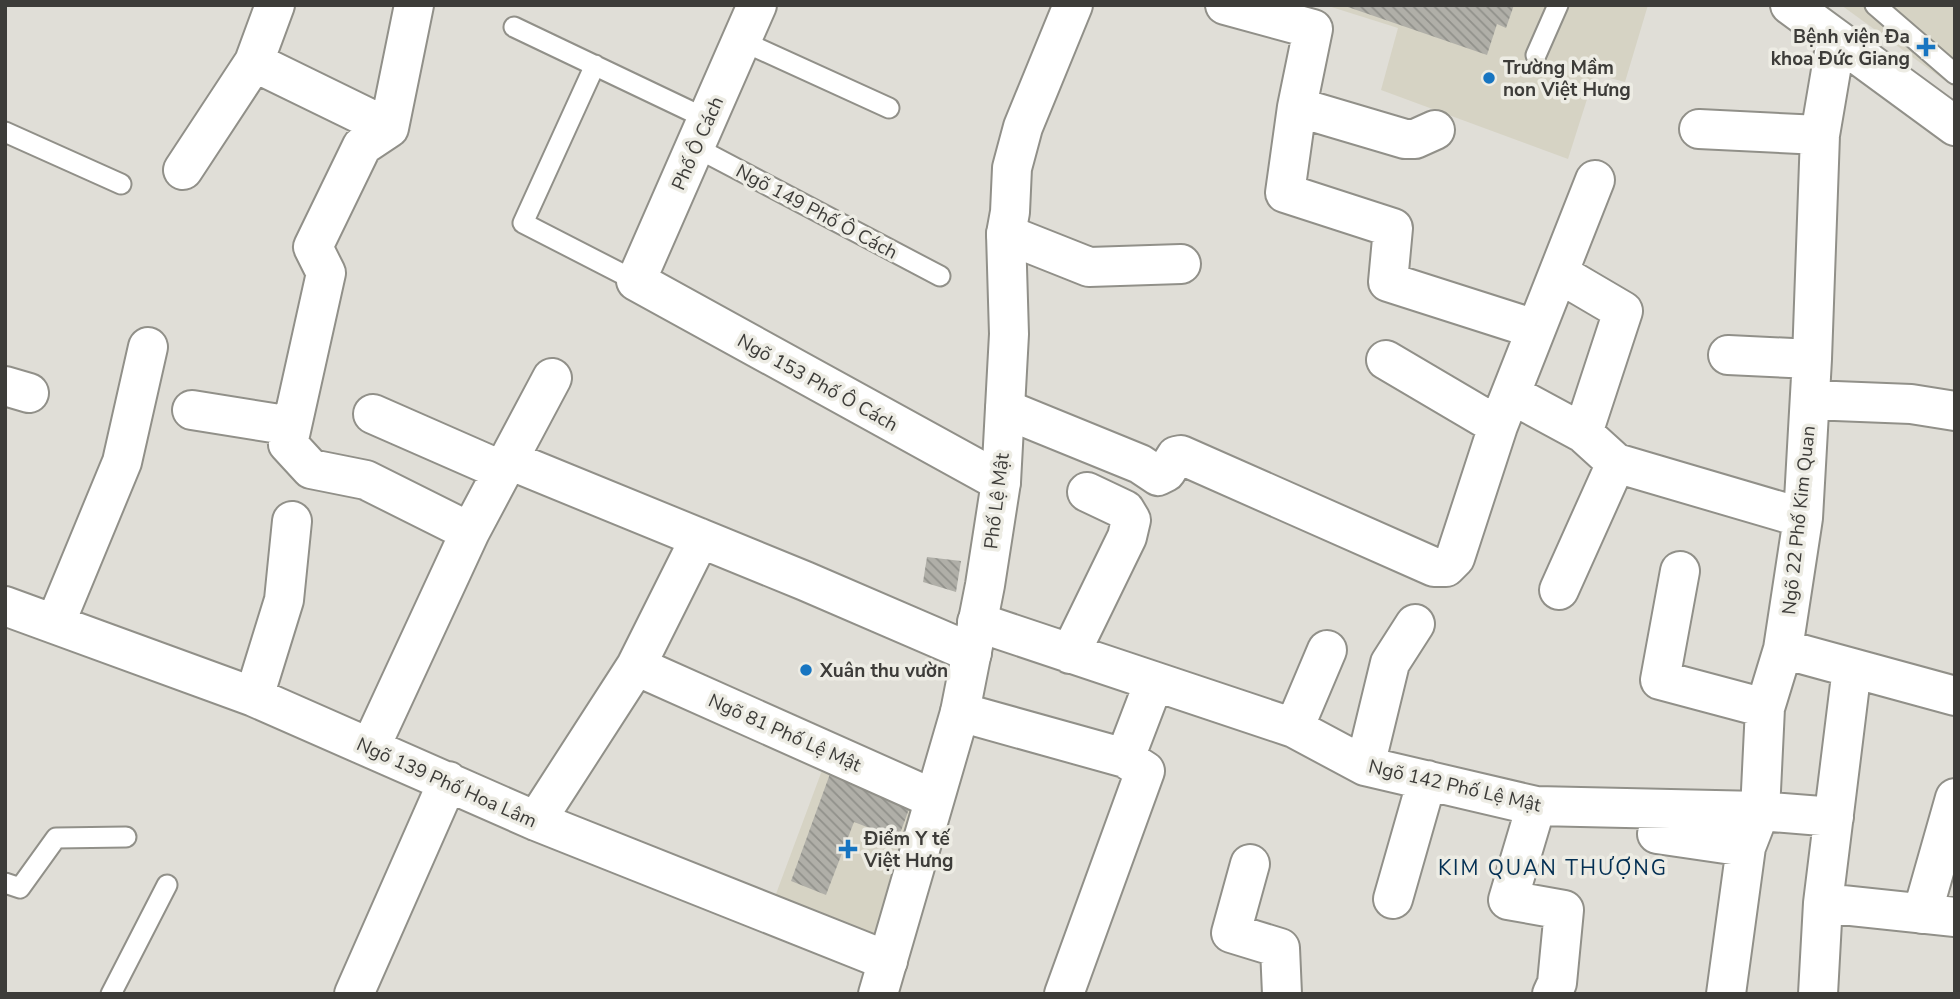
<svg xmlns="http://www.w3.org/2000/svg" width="1960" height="999" font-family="'Nunito Sans',sans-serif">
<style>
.built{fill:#d6d3c4}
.building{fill:url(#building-back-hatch)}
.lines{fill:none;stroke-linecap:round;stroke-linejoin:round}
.service-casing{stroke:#919089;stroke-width:23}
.minor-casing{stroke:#919089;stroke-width:42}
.tertiary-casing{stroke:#919089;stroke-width:42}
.service{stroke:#fff;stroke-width:19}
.minor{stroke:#fff;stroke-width:38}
.tertiary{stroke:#fff;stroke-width:38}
.poi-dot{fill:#1775c1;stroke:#edece4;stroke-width:2.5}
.labels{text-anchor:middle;stroke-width:7;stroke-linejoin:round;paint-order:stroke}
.poi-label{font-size:19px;font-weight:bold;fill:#3d3c39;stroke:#edece4;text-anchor:start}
.street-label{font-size:19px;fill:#3d3c39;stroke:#edece4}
.neighbourhood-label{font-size:21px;letter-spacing:2px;fill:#032f53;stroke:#edece4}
</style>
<defs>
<pattern id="building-back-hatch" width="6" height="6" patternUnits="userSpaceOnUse" patternTransform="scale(1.75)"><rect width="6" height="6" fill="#b0afa8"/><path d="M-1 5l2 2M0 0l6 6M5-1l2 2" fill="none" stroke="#90908a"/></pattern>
</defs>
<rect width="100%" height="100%" fill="#e0ded7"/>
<!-- built -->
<path class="built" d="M1325 5H1648L1625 82 1595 74 1568 159 1381 90 1398 28Z
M1841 5H1955V88Z
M827 757 921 797 877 938 773 902Z"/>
<!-- building -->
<path class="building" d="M1342 5H1514L1506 28 1497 24 1487 55Z
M927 557 961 561 956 592 923 582Z
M831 771 912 801 898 839 854 822 826 895 791 881Z"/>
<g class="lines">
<defs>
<path id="service" d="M1875 5 1955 74
M514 27 707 119
M742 41 889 108
M1536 55 1558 5
M595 65 523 223 636 281
M5 132 121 184
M695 147 940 276
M5 883 20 888 56 838 126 837
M111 994 167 885"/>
<path id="minor" d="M414 5 389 128 362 146 313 247 326 273 288 444 311 469 366 480 470 532
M757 5 636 281 1001 482
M1225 5 1313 29 1297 107 1285 193 1393 228 1388 282 1535 329
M1790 5 1955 126
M254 62 389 128
M1297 107 1405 139H1415L1435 130
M1699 129 1820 135
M183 170 254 62 275 5
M1006 234 1089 267 1181 264
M1560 274 1623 311 1583 433
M1728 355 1812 359
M1386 360 1498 426
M5 386 29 393
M1511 394 1583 433 1616 463 1803 518
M1810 400 1911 404 1955 411
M1005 409 1140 464 1158 476 1166 472 1176 456 1181 455 1434 567H1446L1455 558 1498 426 1595 180
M192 410 292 426
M373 414 503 471
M509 460 805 581 972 653
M1680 571 1660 680 1765 708
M1559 590 1616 463
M5 606 254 697 536 821 888 961
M977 622 1294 728 1365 766 1536 806 1760 811 1834 817
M55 624 122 462 148 347
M1783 649 1955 696
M1070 654 1127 537 1131 520 1125 510 1087 492
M636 666 934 799
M254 697 284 600 292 521
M960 712 1125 758 1154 682
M1294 728 1327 650
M370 748 470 532 552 378
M1365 766 1390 663 1415 624
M1536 806 1508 900 1564 910 1557 983 1552 994
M536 821 636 666 700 538
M1657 834 1746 847
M1250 864 1231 933 1280 948 1282 994
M1393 899 1427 780
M1823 903 1955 917
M1922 914 1955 798
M354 994 448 781
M1064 994 1145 771 1125 758
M1726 994 1746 847 1760 811 1765 708 1783 649 1803 518 1812 359 1820 135 1836 41
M1818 994 1823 903 1852 668"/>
<path id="tertiary" d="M878 994 960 712 985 585 1001 482 1009 334 1006 234 1010 212 1012 168 1023 127 1073 5"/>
</defs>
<!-- service casing -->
<use href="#service" class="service-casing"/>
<!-- minor casing -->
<use href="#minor" class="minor-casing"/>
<!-- tertiary casing -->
<use href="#tertiary" class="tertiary-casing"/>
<!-- service -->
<use href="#service" class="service"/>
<!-- minor -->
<use href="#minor" class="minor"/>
<!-- tertiary -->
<use href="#tertiary" class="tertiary"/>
</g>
<!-- markers -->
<g class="poi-dot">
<path d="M1922.5 36.5h7v7h7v7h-7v7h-7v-7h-7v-7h7z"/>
<circle cx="1489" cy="78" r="7"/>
<circle cx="806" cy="670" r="7"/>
<path d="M844.5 838.5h7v7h7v7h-7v7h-7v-7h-7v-7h7z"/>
</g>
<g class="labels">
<!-- poi labels -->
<g class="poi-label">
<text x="1910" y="43" text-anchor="end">Bệnh viện Đa<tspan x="1910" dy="22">khoa Đức Giang</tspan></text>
<text x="1503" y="74">Trường Mầm<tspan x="1503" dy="22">non Việt Hưng</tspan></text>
<text x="820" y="677">Xuân thu vườn</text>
<text x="864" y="845">Điểm Y tế<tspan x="864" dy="22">Việt Hưng</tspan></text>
</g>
<!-- street labels -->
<g class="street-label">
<text transform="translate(697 143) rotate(-66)" y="7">Phố Ô Cách</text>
<text transform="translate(817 211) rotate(28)" y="7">Ngõ 149 Phố Ô Cách</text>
<text transform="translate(818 382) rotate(29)" y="7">Ngõ 153 Phố Ô Cách</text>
<text transform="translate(996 501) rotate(-83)" y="7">Phố Lệ Mật</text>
<text transform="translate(1798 520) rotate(-84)" y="7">Ngõ 22 Phố Kim Quan</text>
<text transform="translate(785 732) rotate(24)" y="7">Ngõ 81 Phố Lệ Mật</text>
<text transform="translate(447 782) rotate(24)" y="7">Ngõ 139 Phố Hoa Lâm</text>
<text transform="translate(1455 785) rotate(13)" y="7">Ngõ 142 Phố Lệ Mật</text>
</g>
<!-- neighbourhood labels -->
<g class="neighbourhood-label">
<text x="1553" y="875">KIM QUAN THƯỢNG</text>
</g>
</g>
<!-- border -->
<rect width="1960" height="999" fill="none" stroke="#3d3c39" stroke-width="14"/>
</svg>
